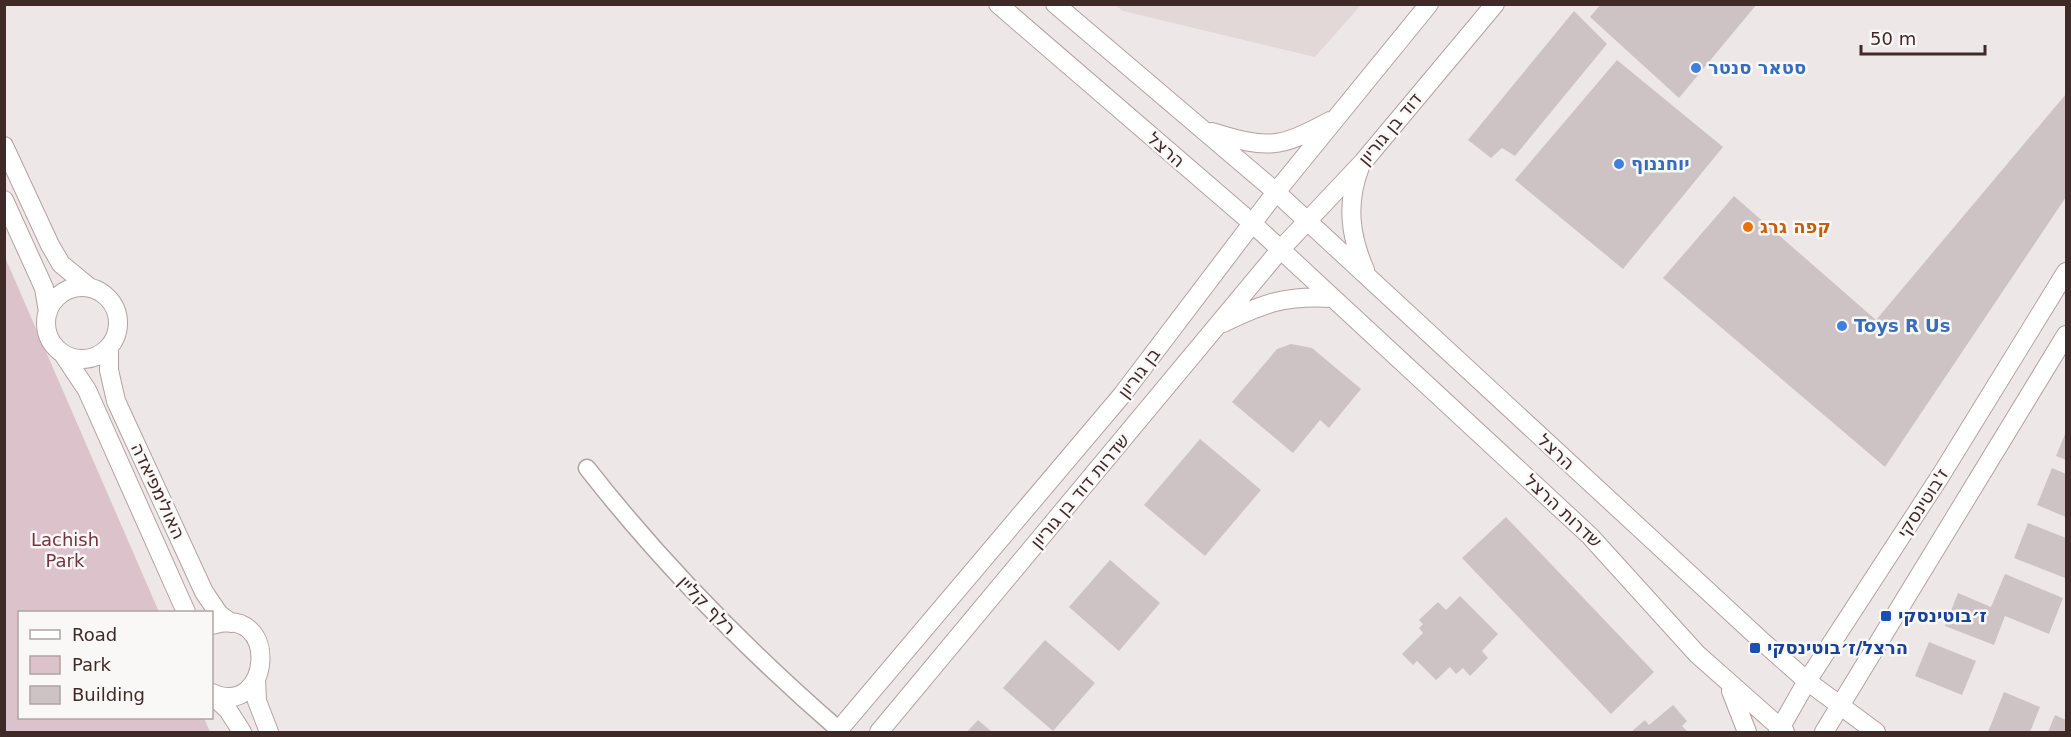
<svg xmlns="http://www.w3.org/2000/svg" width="2071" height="737" font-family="'DejaVu Sans',Heebo,sans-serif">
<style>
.built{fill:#e2d8d8}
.green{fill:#dcc2cb}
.building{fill:#cec3c4}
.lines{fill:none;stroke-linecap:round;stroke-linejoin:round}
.street-casing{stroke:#afa3a2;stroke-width:19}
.secondary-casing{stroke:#b3a2a0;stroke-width:20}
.street{stroke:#fff;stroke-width:16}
.secondary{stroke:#fff;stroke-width:18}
.shop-dot{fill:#3f7fe0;stroke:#faf7f7;stroke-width:2}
.food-dot{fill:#e8710a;stroke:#faf7f7;stroke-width:2}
.transit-dot{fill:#1a4fb4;stroke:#faf7f7;stroke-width:2}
.labels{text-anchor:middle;stroke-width:5;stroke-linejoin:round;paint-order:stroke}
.shop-label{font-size:18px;font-weight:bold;fill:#366cbe;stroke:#faf7f7;text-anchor:start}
.street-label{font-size:18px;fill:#3f2a27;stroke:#faf7f7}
.food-label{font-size:18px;font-weight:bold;fill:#c56008;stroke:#faf7f7;text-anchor:start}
.park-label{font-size:18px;fill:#723542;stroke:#faf7f7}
.transit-label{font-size:18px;font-weight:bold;fill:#164399;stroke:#faf7f7;text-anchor:start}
</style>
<rect width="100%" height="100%" fill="#eee7e7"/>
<!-- built -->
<path class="built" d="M1115 5 1361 4V5L1315 57 1123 11Z"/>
<!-- green -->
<path class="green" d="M4 255 159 612H20V718H204L210 732H5Z"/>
<!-- building -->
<path class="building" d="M1601 4H1757L1679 98 1590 17Z
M1574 11 1607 44 1515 156 1502 148 1491 158 1468 140Z
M1617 60 1723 147 1623 269 1515 180Z
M2066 94V197L1885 467 1663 278 1734 196 1876 320Z
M1291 344 1312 348 1361 389 1329 428 1320 420 1293 453 1232 402 1277 349Z
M2066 432V460L2056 456Z
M1200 439 1261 490 1205 556 1144 505Z
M2052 468 2066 474V517L2037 505Z
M1506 517 1654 672 1611 714 1462 558Z
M2028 523 2066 538 2065 578 2014 558Z
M1110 560 1160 603 1119 651 1069 607Z
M2005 574 2063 598 2049 634 2005 616 1994 645 1945 626 1958 593 1991 607Z
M1460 596 1498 634 1482 651 1488 658 1470 676 1463 668 1456 674 1450 667 1436 680 1417 661 1413 665 1402 654 1423 633 1419 628 1423 624 1419 620 1438 602 1446 610Z
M1045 640 1095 683 1053 731 1003 688Z
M1929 642 1976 661 1962 695 1915 676Z
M2004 692 2040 707 2030 732H1988Z
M1673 705 1687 721 1682 726 1688 732H1631L1645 720 1649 725Z
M2055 715 2066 720V732H2048Z
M978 720 992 732H967Z"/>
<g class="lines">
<defs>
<path id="street" d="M587 468C662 564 747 650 839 730"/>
<path id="secondary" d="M998 4 1252 223 1333 298 1590 536 1697 654 1785 732
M1055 4 1276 192 1764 643 1807 681 1876 732
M1212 132C1268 149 1278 149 1330 121
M4 146 50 245 61 264 89 287
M1360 167C1346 203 1350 236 1365 270
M4 200 44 288 48 312
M46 323a36 36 0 1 1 72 0a36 36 0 1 1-72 0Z
M1223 323C1265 303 1285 295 1333 298
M109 349V370L116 401 204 592 219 614 231 623
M63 354 87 390 186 612
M212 625C282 603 271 720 212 693
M256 680 257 701 269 732
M1731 691 1747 732
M212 695 228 710 242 732
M837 732 1122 395 1276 192 1429 4
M879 732 1280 250 1363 162 1495 4
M1778 732 1807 681 1941 475 2066 272
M1824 732 2066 335"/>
</defs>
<!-- street casing -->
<use href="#street" class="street-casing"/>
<!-- secondary casing -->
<use href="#secondary" class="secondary-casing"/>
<!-- street -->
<use href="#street" class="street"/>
<!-- secondary -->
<use href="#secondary" class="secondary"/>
</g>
<!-- markers -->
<g class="shop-dot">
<circle cx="1696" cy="68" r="6"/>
<circle cx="1619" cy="164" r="6"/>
<circle cx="1842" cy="326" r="6"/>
</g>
<circle class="food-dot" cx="1748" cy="227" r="6"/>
<g class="transit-dot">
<rect x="1880" y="610" width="12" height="12" rx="3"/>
<rect x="1749" y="642" width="12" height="12" rx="3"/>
</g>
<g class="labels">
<!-- shop labels -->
<g class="shop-label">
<text x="1708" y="74">סטאר סנטר</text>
<text x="1631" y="170">יוחננוף</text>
<text x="1854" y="332">Toys R Us</text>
</g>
<!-- street labels -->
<g class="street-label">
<text transform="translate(1390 129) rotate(-50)" y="6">דוד בן גוריון</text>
<text transform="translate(1166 150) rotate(41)" y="6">הרצל</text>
<text transform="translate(1139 373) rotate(-53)" y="6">בן גוריון</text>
<text transform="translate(1556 452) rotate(43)" y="6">הרצל</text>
<text transform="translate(158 491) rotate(65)" y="6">האולימפיאדה</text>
<text transform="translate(1080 491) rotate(-50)" y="6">שדרות דוד בן גוריון</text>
<text transform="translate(1923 503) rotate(-57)" y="6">ז'בוטינסקי</text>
<text transform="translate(1563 511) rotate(43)" y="6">שדרות הרצל</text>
<text transform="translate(707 605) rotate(46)" y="6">רלף קליין</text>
</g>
<!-- food labels -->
<g class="food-label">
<text x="1760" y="233">קפה גרג</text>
</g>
<!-- park labels -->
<g class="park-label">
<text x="65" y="546">Lachish<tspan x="65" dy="21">Park</tspan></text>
</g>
<!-- transit labels -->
<g class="transit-label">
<text x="1898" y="622">ז׳בוטינסקי</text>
<text x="1767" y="654">הרצל/ז׳בוטינסקי</text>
</g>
</g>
<!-- border -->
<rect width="2071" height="737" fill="none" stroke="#3f2a27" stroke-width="12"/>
<!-- legend -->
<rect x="18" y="611" width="195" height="108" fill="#faf7f7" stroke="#afa5a4" stroke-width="1.5"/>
<rect x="30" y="630" width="30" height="9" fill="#ffffff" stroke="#afa5a4" stroke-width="1.5"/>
<text x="72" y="641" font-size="18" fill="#3f2a27">Road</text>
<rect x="30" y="656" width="30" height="18" fill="#dcc2cb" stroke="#afa5a4" stroke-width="1.5"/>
<text x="72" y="671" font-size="18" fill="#3f2a27">Park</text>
<rect x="30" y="686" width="30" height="18" fill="#cec3c4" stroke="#afa5a4" stroke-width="1.5"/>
<text x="72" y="701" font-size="18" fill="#3f2a27">Building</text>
<!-- scale -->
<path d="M1861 45v9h124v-9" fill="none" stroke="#3f2a27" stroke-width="3"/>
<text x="1870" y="45" font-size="18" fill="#3f2a27" stroke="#faf7f7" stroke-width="4.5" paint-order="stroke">50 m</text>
</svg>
